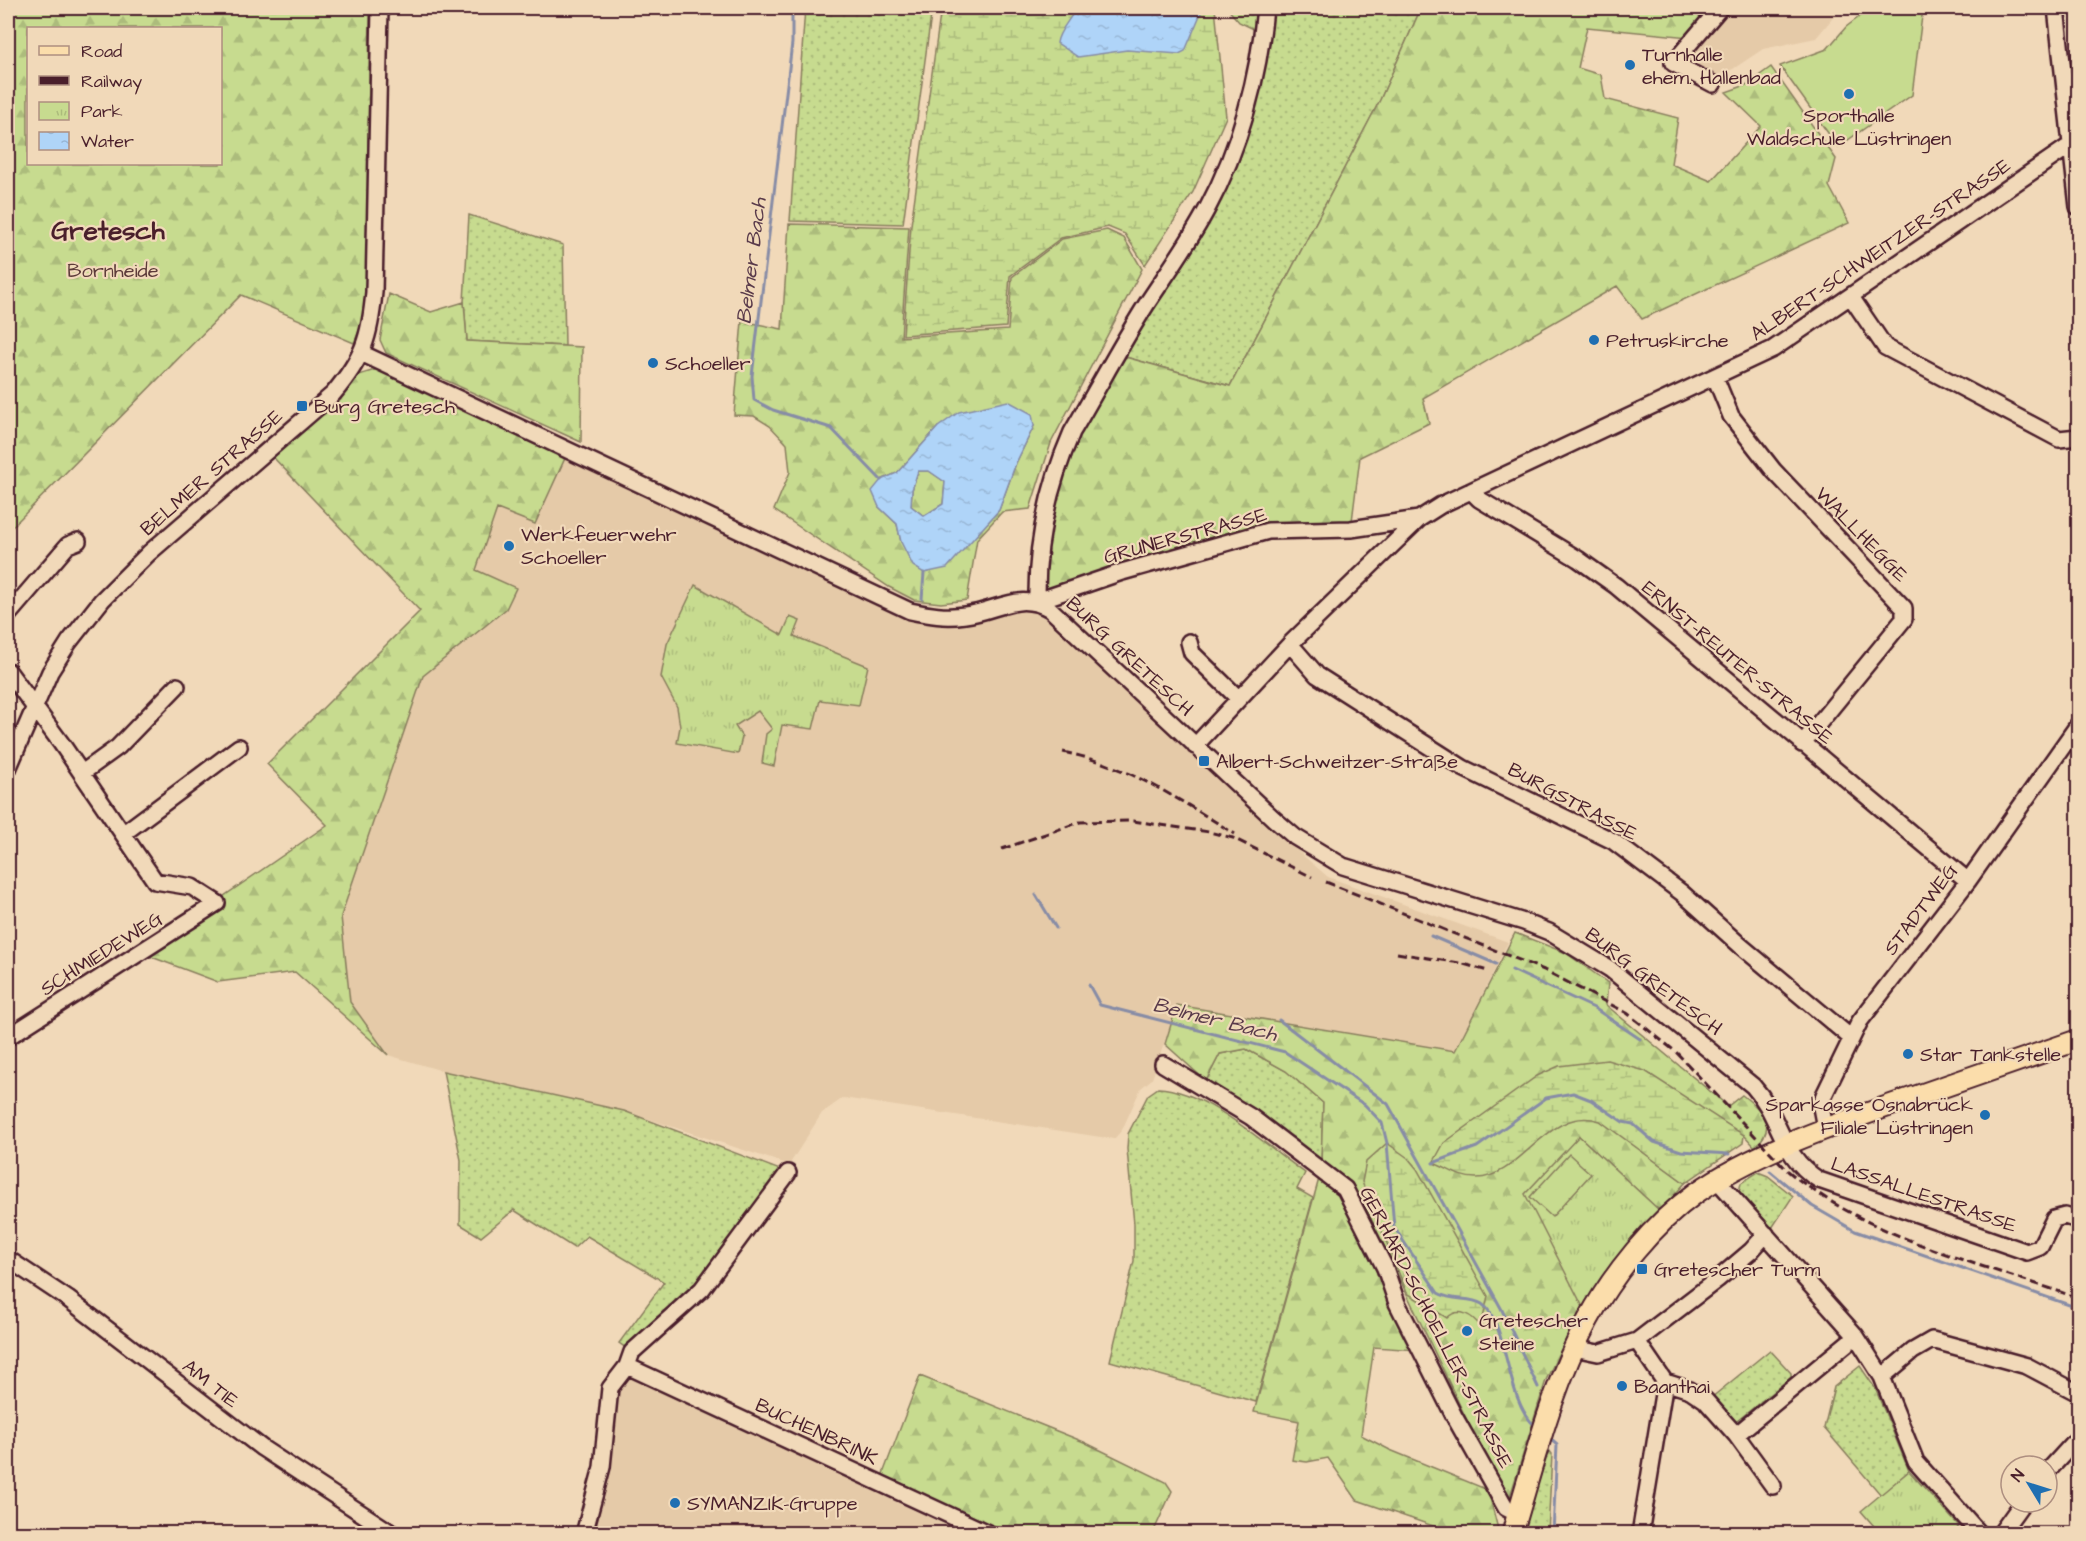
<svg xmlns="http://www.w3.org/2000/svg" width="2086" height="1541" font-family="'Architects Daughter',sans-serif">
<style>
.built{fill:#e5caa8}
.grass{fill:url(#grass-dots);stroke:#887d5d;stroke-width:1.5}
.forest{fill:url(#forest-firs);stroke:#887d5d;stroke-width:1.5;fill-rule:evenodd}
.wetland{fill:url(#wetland-marsh);stroke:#887d5d;stroke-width:1.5}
.park{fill:url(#park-tufts);stroke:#887d5d;stroke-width:1.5}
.garden{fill:#c7db8f;stroke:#887d5d;stroke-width:1.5}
.water{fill:url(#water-ripples);stroke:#878ca6;stroke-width:1.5;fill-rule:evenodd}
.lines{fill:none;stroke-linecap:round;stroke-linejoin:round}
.stream{stroke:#878ca6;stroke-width:3}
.minor-casing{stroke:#4a1f2b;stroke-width:20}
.major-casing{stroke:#4a1f2b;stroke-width:24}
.minor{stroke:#f1d9b9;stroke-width:15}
.major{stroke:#fbddab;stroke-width:20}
.rail{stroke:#4a1f2b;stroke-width:3;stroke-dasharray:9 4.5;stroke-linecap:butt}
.poi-dot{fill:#1f6fb2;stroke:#f1d9b9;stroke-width:2}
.labels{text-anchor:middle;stroke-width:4.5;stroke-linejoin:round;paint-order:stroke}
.poi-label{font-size:20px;fill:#4a1f2b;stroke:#f1d9b9;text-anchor:start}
.street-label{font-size:20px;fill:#4a1f2b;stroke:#f1d9b9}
.park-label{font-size:20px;fill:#5d3b3a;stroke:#f1d9b9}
.water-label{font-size:21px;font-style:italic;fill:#593a4a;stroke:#f1d9b9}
.district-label{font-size:26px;font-weight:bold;fill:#4a1f2b;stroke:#f1d9b9}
</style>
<defs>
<pattern id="grass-dots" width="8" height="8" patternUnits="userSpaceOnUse" patternTransform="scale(1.5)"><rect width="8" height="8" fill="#c7db8f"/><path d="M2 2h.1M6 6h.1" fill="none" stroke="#acbc7c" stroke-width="1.8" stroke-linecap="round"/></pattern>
<pattern id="forest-firs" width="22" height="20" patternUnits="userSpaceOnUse" patternTransform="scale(1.5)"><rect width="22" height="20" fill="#c7db8f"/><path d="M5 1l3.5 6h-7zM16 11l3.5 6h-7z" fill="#acbc7c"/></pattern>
<pattern id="wetland-marsh" width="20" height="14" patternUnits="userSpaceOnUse" patternTransform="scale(1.5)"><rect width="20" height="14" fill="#c7db8f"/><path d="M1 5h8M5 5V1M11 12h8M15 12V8" fill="none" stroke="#acbc7c"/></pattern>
<pattern id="park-tufts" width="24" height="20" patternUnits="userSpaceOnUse" patternTransform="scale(1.5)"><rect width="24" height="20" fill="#c7db8f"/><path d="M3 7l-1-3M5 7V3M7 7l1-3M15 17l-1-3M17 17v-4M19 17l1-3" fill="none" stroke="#acbc7c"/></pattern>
<pattern id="water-ripples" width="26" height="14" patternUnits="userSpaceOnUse" patternTransform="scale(1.5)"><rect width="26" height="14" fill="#afd4f8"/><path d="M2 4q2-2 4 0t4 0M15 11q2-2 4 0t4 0" fill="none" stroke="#98b6d5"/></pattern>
</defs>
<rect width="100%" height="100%" fill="#f1d9b9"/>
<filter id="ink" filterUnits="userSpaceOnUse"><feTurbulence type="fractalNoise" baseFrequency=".0167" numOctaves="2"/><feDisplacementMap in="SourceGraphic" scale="12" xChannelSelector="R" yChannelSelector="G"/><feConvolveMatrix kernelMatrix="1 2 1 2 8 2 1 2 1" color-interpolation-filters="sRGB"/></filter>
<g filter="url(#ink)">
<!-- built -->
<path class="built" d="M1731 8H1841L1816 38 1763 49 1733 69 1715 76 1687 61Z
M566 456 925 622 1031 607 1047 614 1256 815 1328 877 1508 942 1455 1051 1177 1005 1152 1079 1141 1088 1122 1130 1114 1139 843 1098 822 1113 789 1165 624 1111 443 1071 388 1055 350 1002 341 916 423 676 506 610 516 588 476 570 497 509Z
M629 1377 963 1533H593L611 1469 619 1391Z"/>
<!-- grass -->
<path class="grass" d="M805 8H932L903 224 790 221Z
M1227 8H1421L1380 100 1230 386 1118 355 1232 152 1262 33 1239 22Z
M469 215 563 245 565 346 467 341 464 302Z
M1246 1049 1286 1071 1323 1103 1321 1164 1206 1081 1220 1054Z
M443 1071 624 1111 788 1173 702 1289 632 1352 619 1343 664 1282 587 1236 574 1248 514 1210 481 1237 460 1224 461 1160Z
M1158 1088C1206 1090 1266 1145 1305 1173L1297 1189 1313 1198 1256 1402 1110 1361 1134 1261V1224L1127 1149 1128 1134 1148 1095Z
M1758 1172 1768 1176 1793 1196 1772 1228 1739 1192 1741 1183Z
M1770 1350 1791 1373V1377L1737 1421H1732L1711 1398Z
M1860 1366 1875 1388 1909 1471 1881 1495 1824 1428 1834 1387Z
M1549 1450 1552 1454 1548 1533 1521 1534Z"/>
<!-- forest -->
<path class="forest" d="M8 8H370L366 278 363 321 354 343 241 295 10 529 8 525ZM28 28H220V164H28Z
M1421 8H1712L1689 37 1587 27 1578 68 1601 75 1605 99 1678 118 1671 164 1711 181 1761 126 1726 92 1746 85 1771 67 1836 159 1829 186 1849 223 1642 319 1617 286 1423 398 1429 423 1360 457 1351 529 1268 531 1037 601 1064 451 1118 355 1230 386 1380 100Z
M789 224 909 227 901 337 1008 330 1012 277 1062 239 1107 230 1124 238 1142 269 1051 443 1030 509 1002 512 977 539 967 600 941 603 914 600 889 587 774 510 790 472 787 444 770 426 754 416 734 415 742 321 782 329ZM1034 426 1016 463 999 510 975 536 901 542 897 524 879 507 881 480 897 473 938 427Z
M389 294 431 312 464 302 467 341 582 347 581 442 386 353 380 340Z
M378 369 566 456 535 524 497 509 476 570 516 588 506 609 423 676 341 916 350 1002 388 1055 295 972 218 982 141 953 327 825 267 764 420 611 272 456 328 407 359 375Z
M918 471H929L945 482 943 504 924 516 911 506 912 490Z
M1515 933 1566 953 1608 983 1606 1005 1728 1106 1742 1095C1762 1110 1779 1125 1755 1147L1744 1135 1600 1120 1685 1183 1660 1211 1579 1136 1584 1309 1567 1337 1546 1380 1509 1500 1504 1498 1364 1204 1345 1179 1321 1164 1323 1103 1286 1071 1246 1049 1220 1054 1206 1081 1165 1044 1177 1005 1455 1051Z
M1320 1175 1350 1207 1386 1295 1417 1350 1374 1347 1361 1435 1390 1450 1488 1490 1499 1533H1442V1529L1357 1500 1328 1458 1307 1462 1292 1460 1299 1421 1254 1412Z
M920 1376 1084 1442 1166 1482 1172 1491 1153 1533 998 1534 881 1479Z"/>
<!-- wetland -->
<path class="wetland" d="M941 8H1215L1226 117 1193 192 1145 265 1125 234 1108 227 1061 238 1010 276 1006 327 903 335 911 225Z
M1607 1060 1645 1071 1744 1135 1743 1143 1685 1183 1600 1121C1548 1104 1521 1179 1476 1178 1458 1178 1448 1168 1433 1163L1444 1143 1537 1076 1559 1066Z
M1387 1143 1408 1158 1417 1169 1488 1296 1481 1327C1473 1316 1459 1306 1447 1318L1407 1293 1362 1182 1366 1162Z"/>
<!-- park -->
<path class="park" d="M695 585 782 635 790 617 800 621 794 636 868 666 859 705 820 700 813 729 782 725 774 766 762 763 766 734 772 729 758 711 735 726 742 737 738 754 677 743 680 727 677 707 661 677 667 644Z
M1579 1136 1660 1211 1584 1309 1525 1194Z
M1909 1471 1959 1526 1954 1533H1880L1861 1511Z"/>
<!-- garden -->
<path class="garden" d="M1871 8H1923L1912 95 1838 147 1780 66 1827 49 1846 27Z
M1569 1154 1591 1174 1552 1217 1530 1197Z"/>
<!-- water -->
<path class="water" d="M1076 8H1203L1185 51 1179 54 1127 50 1078 57 1057 43C1058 31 1071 19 1076 8Z
M1008 401 1032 414 1034 426 1016 463 999 510 947 568 924 573 913 566 901 542 897 524 879 507 872 491 881 480 897 473 938 427 959 412ZM929 471 945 482 943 504 924 516 911 506 912 490 918 471Z"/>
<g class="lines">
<!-- stream -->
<path class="stream" d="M792 8V43L752 376 754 400 773 410 831 428 881 480
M922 599 924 573
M1036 895 1056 928
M1431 936 1496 964
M1512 970 1594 1008 1640 1039
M1089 985 1100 1005 1285 1052 1365 1105 1382 1123 1387 1143 1394 1227 1438 1293C1453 1302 1470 1296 1482 1304 1508 1322 1505 1399 1535 1426
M1279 1020 1388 1104 1501 1308 1538 1387
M1433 1163 1477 1147 1546 1098 1573 1093 1591 1100 1623 1122 1633 1124 1654 1142 1681 1151 1729 1154
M1770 1171 1812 1206 1855 1231 2078 1308
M1549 1438 1557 1445 1553 1534"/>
<defs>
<path id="minor" d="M1265 8C1259 76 1240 148 1207 209 1189 243 1167 273 1146 305 1120 346 1097 390 1072 432 1048 487 1036 541 1037 601L1122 572 1268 531 1351 529 1419 519
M2056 8 2078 207
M1713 84 1673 63 1720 8
M1851 297 1885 347 2059 439 2078 437
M361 353 910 611C929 615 946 618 965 615 998 611 1018 591 1050 609L1274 819 1295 837 1343 866 1524 922 1549 932 1610 969 1753 1086C1782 1118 1779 1155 1819 1180L2027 1252 2040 1247 2054 1219 2065 1216 2078 1220
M1715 377 1731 416 1774 471 1904 608V619L1802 744
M1471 491 1479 499 1578 559 1616 586 1968 881
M8 615 68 545 78 541
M1189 642 1192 653 1238 698
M1290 644 1317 675 1463 768 1613 841 1682 893 1741 946 1850 1037
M8 671 61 743 155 881 192 887 217 903 8 1037
M1195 746 1290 644 1419 519 1441 505 1773 349 2078 140
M8 769 50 672 69 642 102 600 149 553 333 394C363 358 370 338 374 292L380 8
M82 773 118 747 177 686
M124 833 239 747
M1163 1064 1251 1117 1345 1189 1385 1268 1397 1303 1454 1416 1506 1508 1518 1514
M1825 1128 1821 1107 1824 1095 1860 1021 1968 881 2078 725
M1717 1180 1856 1336 1882 1377 1916 1462 1980 1534
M8 1259 68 1299 262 1448 393 1534
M1637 1341 1665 1382 1690 1390 1705 1400 1736 1435 1773 1486
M1574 1348 1598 1353 1637 1341 1718 1279 1751 1251 1766 1234
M627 1366 990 1534
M1882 1377 1913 1351 1932 1340 2027 1366 2078 1393
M1736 1435 1856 1336
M2047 1472 2078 1438
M584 1534 602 1467 610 1388 627 1366 632 1352 702 1289 788 1173
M1640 1534 1665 1382
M2000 1534 2023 1502"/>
<path id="major" d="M1512 1534C1534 1462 1552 1386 1588 1320 1613 1274 1653 1224 1696 1193 1751 1154 1831 1126 1894 1104 1956 1083 2017 1061 2078 1040"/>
</defs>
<!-- minor casing -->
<use href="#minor" class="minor-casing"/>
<!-- major casing -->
<use href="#major" class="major-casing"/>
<!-- minor -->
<use href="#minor" class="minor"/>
<!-- major -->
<use href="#major" class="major"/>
<!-- rail -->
<path class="rail" d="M1063 752C1128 765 1180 800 1235 834
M1002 849 1080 822 1133 821 1209 832 1233 838 1312 877
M1326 882 1544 970 1627 1013 1676 1052 1788 1171C1870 1239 1979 1263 2078 1298
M1397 953 1460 963 1488 971"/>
</g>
</g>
<!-- markers -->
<g class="poi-dot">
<circle cx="1630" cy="65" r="6"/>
<circle cx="1849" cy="94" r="6"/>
<circle cx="1594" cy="340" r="6"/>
<circle cx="653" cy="363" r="6"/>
<rect x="296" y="400" width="12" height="12" rx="3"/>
<circle cx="509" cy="546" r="6"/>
<rect x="1198" y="755" width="12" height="12" rx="3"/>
<circle cx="1908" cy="1054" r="6"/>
<circle cx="1985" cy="1115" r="6"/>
<rect x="1636" y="1263" width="12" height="12" rx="3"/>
<circle cx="1467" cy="1331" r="6"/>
<circle cx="1622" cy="1386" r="6"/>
<circle cx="675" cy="1503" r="6"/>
</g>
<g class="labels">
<!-- poi labels -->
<g class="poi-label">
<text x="1642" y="61">Turnhalle<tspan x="1642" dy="23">ehem. Hallenbad</tspan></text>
<text x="1849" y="122" text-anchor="middle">Sporthalle<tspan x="1849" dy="23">Waldschule Lüstringen</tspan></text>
<text x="1606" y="347">Petruskirche</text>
<text x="665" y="370">Schoeller</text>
<text x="314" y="413">Burg Gretesch</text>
<text x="521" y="541">Werkfeuerwehr<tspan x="521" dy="23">Schoeller</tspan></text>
<text x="1216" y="768">Albert-Schweitzer-Straße</text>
<text x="1920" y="1061">Star Tankstelle</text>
<text x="1973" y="1111" text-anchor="end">Sparkasse Osnabrück<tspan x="1973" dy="23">Filiale Lüstringen</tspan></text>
<text x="1654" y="1276">Gretescher Turm</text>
<text x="1479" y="1327">Gretescher<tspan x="1479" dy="23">Steine</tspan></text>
<text x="1634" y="1393">Baanthai</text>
<text x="687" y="1510">SYMANZIK-Gruppe</text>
</g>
<!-- street labels -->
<g class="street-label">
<text transform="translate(1880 249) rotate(-34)" y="7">ALBERT-SCHWEITZER-STRASSE</text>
<text transform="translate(211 472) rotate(-41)" y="7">BELMER STRASSE</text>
<text transform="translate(1862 534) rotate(46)" y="7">WALLHEGGE</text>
<text transform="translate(1185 535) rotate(-15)" y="7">GRUNERSTRASSE</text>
<text transform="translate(1130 656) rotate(43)" y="7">BURG GRETESCH</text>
<text transform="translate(1738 662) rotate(40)" y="7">ERNST-REUTER-STRASSE</text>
<text transform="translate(1573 801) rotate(28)" y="7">BURGSTRASSE</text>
<text transform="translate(1920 909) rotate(-53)" y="7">STADTWEG</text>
<text transform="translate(101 953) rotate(-32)" y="7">SCHMIEDEWEG</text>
<text transform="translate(1654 981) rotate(37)" y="7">BURG GRETESCH</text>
<text transform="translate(1924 1194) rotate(19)" y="7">LASSALLESTRASSE</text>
<text transform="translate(1437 1327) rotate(63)" y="7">GERHARD-SCHOELLER-STRASSE</text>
<text transform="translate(211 1383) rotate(38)" y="7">AM TIE</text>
<text transform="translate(817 1431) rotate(25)" y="7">BUCHENBRINK</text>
</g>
<!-- park labels -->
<g class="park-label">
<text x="113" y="277">Bornheide</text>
</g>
<!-- water labels -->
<g class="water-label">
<text transform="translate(751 261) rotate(-83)" y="7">Belmer Bach</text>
<text transform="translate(1215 1019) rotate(14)" y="7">Belmer Bach</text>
</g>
<!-- district labels -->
<g class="district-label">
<text x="108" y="239">Gretesch</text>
</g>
</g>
<!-- margin -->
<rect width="2086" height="1541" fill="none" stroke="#f1d9b9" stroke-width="30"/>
<rect x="15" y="15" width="2056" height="1511" fill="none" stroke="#4a1f2b" stroke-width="2" filter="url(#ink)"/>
<!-- legend -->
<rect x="27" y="27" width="195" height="138" fill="#f1d9b9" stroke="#ae8f80" stroke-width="1.5"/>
<rect x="39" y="46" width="30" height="9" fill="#fbddab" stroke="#ae8f80" stroke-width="1.5"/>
<text x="81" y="57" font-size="18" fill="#4a1f2b">Road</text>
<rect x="39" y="76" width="30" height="9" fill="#4a1f2b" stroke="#ae8f80" stroke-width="1.5"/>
<text x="81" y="87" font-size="18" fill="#4a1f2b">Railway</text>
<rect x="39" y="102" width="30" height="18" fill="url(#park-tufts)" stroke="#ae8f80" stroke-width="1.5"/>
<text x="81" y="117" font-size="18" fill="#4a1f2b">Park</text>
<rect x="39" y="132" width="30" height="18" fill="url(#water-ripples)" stroke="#ae8f80" stroke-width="1.5"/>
<text x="81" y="147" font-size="18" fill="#4a1f2b">Water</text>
<!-- north arrow -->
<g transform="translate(2029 1484) rotate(308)"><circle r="28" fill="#f1d9b9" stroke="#ae8f80" stroke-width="1.5"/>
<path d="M0-4.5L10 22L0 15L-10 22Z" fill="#1f6fb2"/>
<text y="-9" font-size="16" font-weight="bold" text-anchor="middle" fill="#4a1f2b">N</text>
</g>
</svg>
